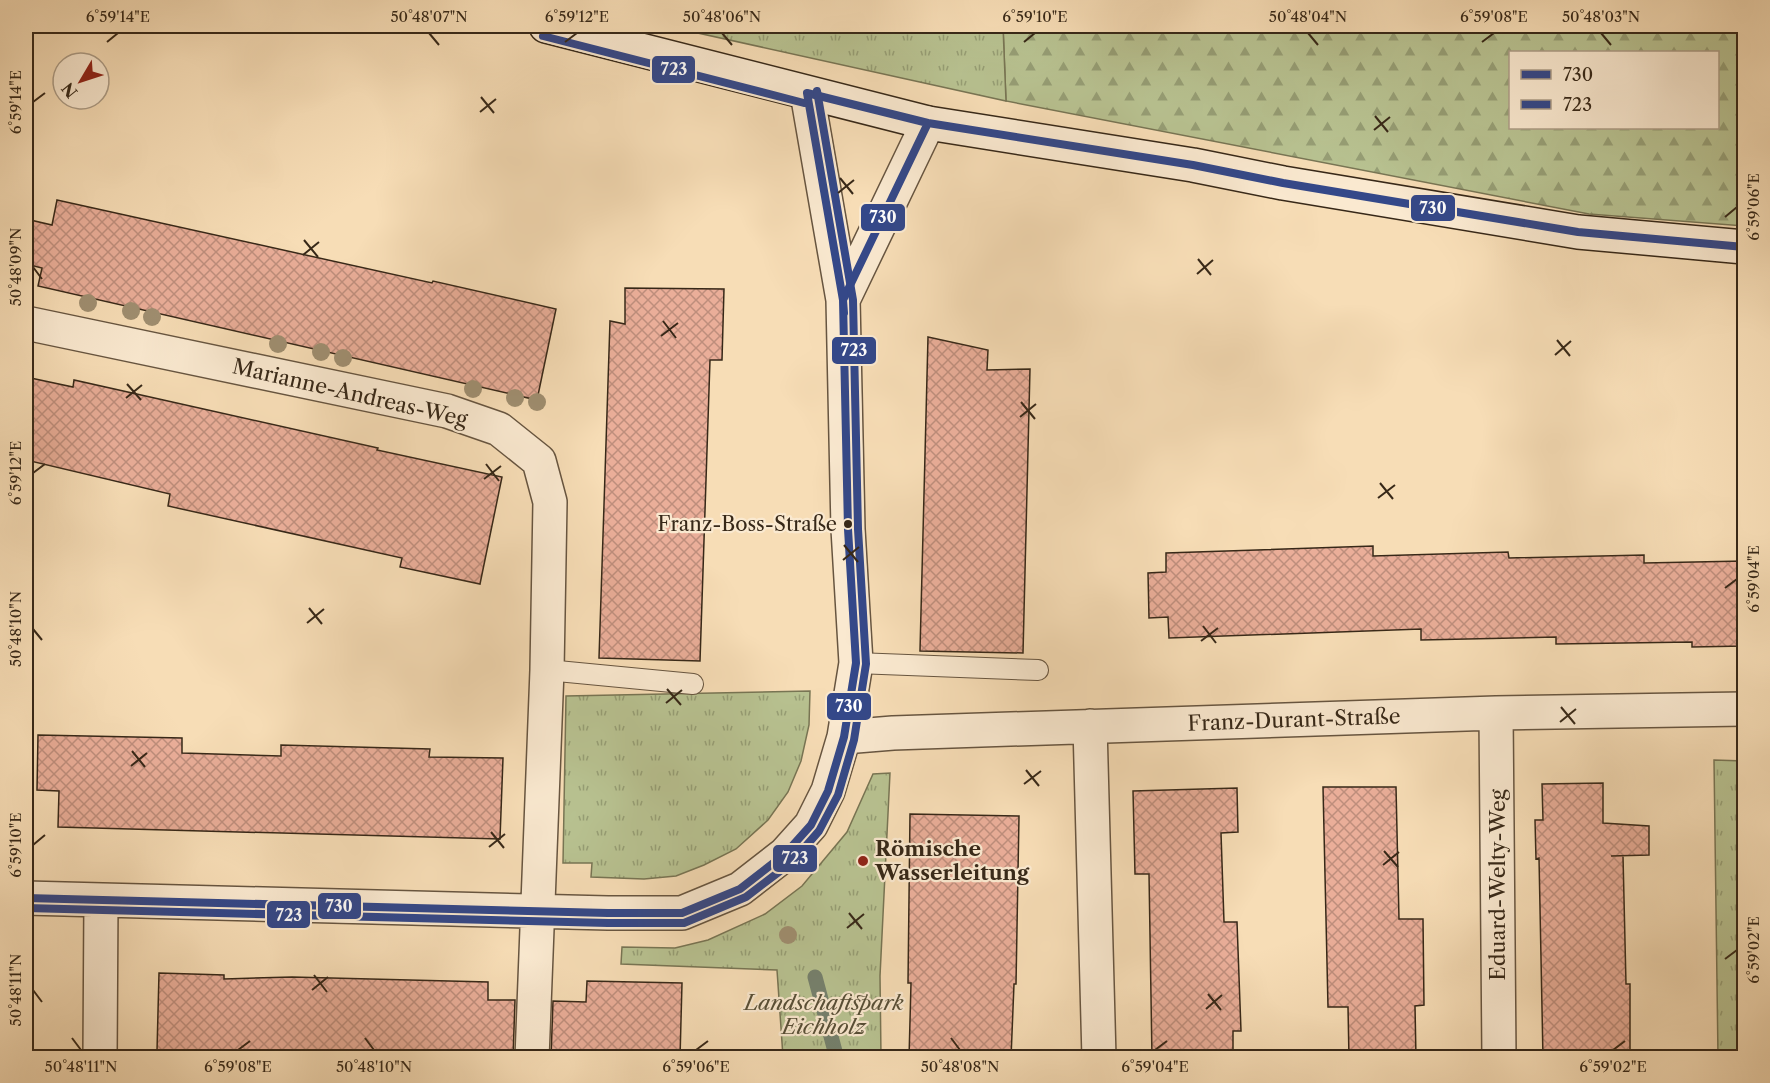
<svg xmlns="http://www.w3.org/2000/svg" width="1770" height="1083" font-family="'Libre Caslon Text',serif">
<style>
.forest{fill:url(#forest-firs);stroke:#787554;stroke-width:1.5;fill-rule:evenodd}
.park{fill:url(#park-tufts);stroke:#787554;stroke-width:1.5}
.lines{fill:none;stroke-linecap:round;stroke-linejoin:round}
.stream{stroke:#75816e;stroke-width:15}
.building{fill:url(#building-cross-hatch);stroke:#372818;stroke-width:1.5}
.service-casing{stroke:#675540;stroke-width:22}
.minor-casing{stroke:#675540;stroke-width:36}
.secondary-casing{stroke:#372818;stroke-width:36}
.service{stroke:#fae9d0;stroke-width:20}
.minor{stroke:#fae9d0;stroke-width:33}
.secondary{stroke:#fae9d0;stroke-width:33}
.bus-1-casing{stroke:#fae9d0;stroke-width:12}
.bus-2-casing{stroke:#fae9d0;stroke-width:12}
.bus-1{stroke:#344889;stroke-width:8}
.bus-2{stroke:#344889;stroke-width:8}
.tree{fill:#9f8e70}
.ticks{fill:none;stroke:#372818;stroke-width:2}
.bus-dot{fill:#372818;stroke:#fae9d0;stroke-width:2}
.poi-dot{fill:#8f2418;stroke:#fae9d0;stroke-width:2}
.labels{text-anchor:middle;stroke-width:4.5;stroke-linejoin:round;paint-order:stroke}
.bus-label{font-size:20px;fill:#372818;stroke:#fae9d0;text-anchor:end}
.street-label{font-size:21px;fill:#372818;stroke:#fae9d0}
.poi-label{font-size:21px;font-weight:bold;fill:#372818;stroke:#fae9d0;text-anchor:start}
.park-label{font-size:21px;font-style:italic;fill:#574e36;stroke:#fae9d0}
.line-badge{stroke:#fae9d0;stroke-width:2}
.badge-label{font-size:16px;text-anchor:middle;font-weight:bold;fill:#fff}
.neatline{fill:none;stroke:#372818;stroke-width:2}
.ticks-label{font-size:15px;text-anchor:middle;fill:#372818}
</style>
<defs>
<pattern id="forest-firs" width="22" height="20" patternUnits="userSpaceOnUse" patternTransform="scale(1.5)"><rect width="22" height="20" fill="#b8c291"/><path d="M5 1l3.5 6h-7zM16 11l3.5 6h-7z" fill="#969e75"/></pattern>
<pattern id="park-tufts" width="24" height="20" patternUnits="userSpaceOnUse" patternTransform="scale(1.5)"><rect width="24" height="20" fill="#b8c291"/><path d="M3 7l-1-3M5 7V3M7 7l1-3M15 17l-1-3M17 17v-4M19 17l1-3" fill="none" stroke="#969e75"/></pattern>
<pattern id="building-cross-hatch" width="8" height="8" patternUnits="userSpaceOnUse" patternTransform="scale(1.5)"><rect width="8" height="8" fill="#eaae99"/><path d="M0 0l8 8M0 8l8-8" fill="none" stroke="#be8e7c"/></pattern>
</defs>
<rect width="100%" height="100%" fill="#f7ddb6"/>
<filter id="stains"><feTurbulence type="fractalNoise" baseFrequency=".00333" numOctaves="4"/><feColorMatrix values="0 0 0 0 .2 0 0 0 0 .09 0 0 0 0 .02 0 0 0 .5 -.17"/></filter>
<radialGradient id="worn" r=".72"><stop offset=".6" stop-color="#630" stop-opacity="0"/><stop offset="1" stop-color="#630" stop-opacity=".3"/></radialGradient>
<!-- forest -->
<path class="forest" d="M1003 26H1744V226L1589 214 1006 101ZM1510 52H1718V128H1510Z"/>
<!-- park -->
<path class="park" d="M666 26H1003L1006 101Z
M810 691 809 725 801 761 788 792 768 820 736 849 704 865 676 876 644 879 591 877 592 863H563L566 696Z
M1714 760 1744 761V1057H1718Z
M890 773 880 976 881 1057H783L777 970 621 964 622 947 675 948 708 940 765 914 802 886 847 832 873 774Z"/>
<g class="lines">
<!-- stream -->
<path class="stream" d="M815 977 836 1055 835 1058"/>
</g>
<!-- building -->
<path class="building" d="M57 200 432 283 433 281 556 309 537 400 38 286 42 268 26 264V219L52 225Z
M625 288 724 289 722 360H710L700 661 599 658 610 321 625 324Z
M928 337 988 350 987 370 1030 369 1023 653 920 651Z
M26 377 73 387 74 380 378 448 377 450 502 477 480 584 400 567 402 558 168 506 170 494 26 460Z
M1373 546V556L1508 552 1509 558 1644 555V563L1744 561V646L1692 647V642L1556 644V637L1421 640V629L1169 638 1168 617 1149 618 1148 573 1166 572V553Z
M38 735 182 738V753L281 756V745L430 749 429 757 503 758 500 839 58 827 59 791 37 790Z
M1603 783V823L1649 826V855L1611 856H1623L1626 984H1630V1058H1543L1539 858 1536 859 1535 820H1543L1542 784Z
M1323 787H1396L1399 919H1423L1424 1005 1415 1006 1416 1058H1349L1348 1007H1328Z
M1237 788 1238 832 1221 833 1224 922H1237L1241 1031H1233V1054H1200V1058H1152L1149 874H1135L1133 791Z
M910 814 1019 816 1016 984H1014L1011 1058H909L911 983H908Z
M159 973 224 975V979L292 977 488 982V1000H515L513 1058H255V1055L157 1051Z
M587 981 682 983 680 1058H551L553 1001 586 1002Z"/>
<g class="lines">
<defs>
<path id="service" d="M856 663 1038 670
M547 670 693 684"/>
<path id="minor" d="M843 300 928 123
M26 323 447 411 499 429 539 461 550 502 547 670 532 1058
M1496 713 1499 1058
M1090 726 1099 1058
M844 737 893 733 1496 713 1744 709
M26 898 608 913H682L740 889 785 854 811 825 828 791 844 737 856 663 848 529 843 300 807 93
M100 1058 101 900"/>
<path id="secondary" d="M546 26 928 123 1193 165 1283 183 1578 232 1744 247"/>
</defs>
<!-- service casing -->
<use href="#service" class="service-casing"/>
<!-- minor casing -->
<use href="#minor" class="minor-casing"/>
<!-- secondary casing -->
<use href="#secondary" class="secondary-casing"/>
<!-- service -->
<use href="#service" class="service"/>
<!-- minor -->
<use href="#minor" class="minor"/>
<!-- secondary -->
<use href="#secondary" class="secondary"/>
<defs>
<path id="bus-1" d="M844 313 843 300 928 123
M26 898 608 913H682L740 889 785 854 811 825 828 791 844 737 856 663 848 529 843 300 807 93 928 123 1193 165 1283 183 1578 232 1744 247"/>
<path id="bus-2" d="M543 36 804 103
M26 908 608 923H684L746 897 792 862 819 831 838 795 854 740 866 664 858 529 853 300 817 91"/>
</defs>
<!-- bus-1 casing -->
<use href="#bus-1" class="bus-1-casing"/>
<!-- bus-2 casing -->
<use href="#bus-2" class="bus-2-casing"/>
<!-- bus-1 -->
<use href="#bus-1" class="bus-1"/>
<!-- bus-2 -->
<use href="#bus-2" class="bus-2"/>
</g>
<!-- trees -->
<g class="tree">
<circle cx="88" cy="303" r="9"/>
<circle cx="131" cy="311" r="9"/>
<circle cx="152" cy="317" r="9"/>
<circle cx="278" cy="344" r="9"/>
<circle cx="321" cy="352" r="9"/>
<circle cx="343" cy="358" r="9"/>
<circle cx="473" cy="389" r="9"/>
<circle cx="515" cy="398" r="9"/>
<circle cx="537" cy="402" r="9"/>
<circle cx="788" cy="935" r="9"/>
</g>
<!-- ticks -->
<path class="ticks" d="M429 33 439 45M722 33 732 45M1308 33 1318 45M1601 33 1611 45M107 42 118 33M565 42 577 33M1024 42 1035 33M1482 42 1494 33M481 97 494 113M33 102 45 93M480 112 496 99M1375 116 1388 132M1374 130 1390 117M840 178 853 194M838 193 854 180M1725 217 1737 207M304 240 318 257M303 255 319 242M1198 259 1211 275M33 267 42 279M1197 274 1213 260M663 321 676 338M661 336 678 323M1557 340 1570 356M1555 355 1571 341M127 384 141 400M126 398 142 385M1021 402 1035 419M1020 417 1036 404M486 464 499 481M33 473 45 464M484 479 501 466M1380 483 1393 499M1378 498 1395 485M844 545 858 562M843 560 859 547M1725 588 1737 579M309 608 322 624M307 623 324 609M1203 626 1216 643M33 629 42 640M1201 641 1218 628M667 689 681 705M666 703 682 690M1561 707 1575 724M1560 722 1576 709M132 751 145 767M131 766 147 753M1026 770 1039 786M1024 784 1041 771M491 832 504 848M33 845 45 835M489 847 505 834M1384 851 1398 867M1383 865 1399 852M849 913 862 929M847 928 864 914M1725 959 1737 950M314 975 327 992M33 990 42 1002M312 990 328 977M1208 994 1221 1010M1206 1009 1222 995M72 1038 81 1050M365 1038 374 1050M951 1038 960 1050M238 1050 250 1041M696 1050 708 1041M1155 1050 1167 1041M1613 1050 1625 1041"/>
<!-- markers -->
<circle class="bus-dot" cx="848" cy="524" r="5"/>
<circle class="poi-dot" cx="863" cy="861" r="6"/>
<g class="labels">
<!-- bus labels -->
<g class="bus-label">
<text x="837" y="531">Franz-Boss-Straße</text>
</g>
<!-- street labels -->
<g class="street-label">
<text transform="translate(350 393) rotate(13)" y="7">Marianne-Andreas-Weg</text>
<text transform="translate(1294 720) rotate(-2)" y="7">Franz-Durant-Straße</text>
<text transform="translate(1498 885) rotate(-90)" y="7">Eduard-Welty-Weg</text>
</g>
<!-- poi labels -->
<g class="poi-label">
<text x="875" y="856">Römische<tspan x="875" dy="24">Wasserleitung</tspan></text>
</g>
<!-- park labels -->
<g class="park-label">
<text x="824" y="1010">Landschaftspark<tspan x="824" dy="24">Eichholz</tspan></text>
</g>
</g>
<g class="line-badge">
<rect x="651" y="55" width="45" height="29" rx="6" fill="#344889"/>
<rect x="1410" y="194" width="46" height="28" rx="6" fill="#344889"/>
<rect x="860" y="203" width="46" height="29" rx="6" fill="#344889"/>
<rect x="831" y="336" width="46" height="29" rx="6" fill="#344889"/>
<rect x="826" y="692" width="46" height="29" rx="6" fill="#344889"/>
<rect x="772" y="844" width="46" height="29" rx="6" fill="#344889"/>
<rect x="317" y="892" width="45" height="28" rx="6" fill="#344889"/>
<rect x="266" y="900" width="45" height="29" rx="6" fill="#344889"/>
</g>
<g class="badge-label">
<text x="674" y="75">723</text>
<text x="1433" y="214">730</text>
<text x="883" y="223">730</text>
<text x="854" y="356">723</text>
<text x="849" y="712">730</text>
<text x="795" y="864">723</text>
<text x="339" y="912">730</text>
<text x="289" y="921">723</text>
</g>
<!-- margin -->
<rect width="1770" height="1083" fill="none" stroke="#f7ddb6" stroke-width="66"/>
<!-- legend -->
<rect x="1509" y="51" width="210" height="78" fill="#fae9d0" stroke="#ac9c86" stroke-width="1.5"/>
<rect x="1521" y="70" width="30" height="9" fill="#344889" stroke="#ac9c86" stroke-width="1.5"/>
<text x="1563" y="81" font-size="18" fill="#372818">730</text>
<rect x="1521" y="100" width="30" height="9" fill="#344889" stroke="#ac9c86" stroke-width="1.5"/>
<text x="1563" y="111" font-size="18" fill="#372818">723</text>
<!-- north arrow -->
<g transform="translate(81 81) rotate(231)"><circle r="28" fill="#fae9d0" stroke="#ac9c86" stroke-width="1.5"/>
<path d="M0-4.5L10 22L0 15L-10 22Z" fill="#8f2418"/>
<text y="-9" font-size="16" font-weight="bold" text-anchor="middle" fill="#372818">N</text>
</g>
<rect x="33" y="33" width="1704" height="1017" class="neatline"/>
<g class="ticks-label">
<text x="118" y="22">6°59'14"E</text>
<text x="429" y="22">50°48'07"N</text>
<text x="577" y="22">6°59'12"E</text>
<text x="722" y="22">50°48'06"N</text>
<text x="1035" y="22">6°59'10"E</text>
<text x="1308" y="22">50°48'04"N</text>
<text x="1494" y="22">6°59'08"E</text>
<text x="1601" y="22">50°48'03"N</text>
<text transform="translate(16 102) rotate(-90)" y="5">6°59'14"E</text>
<text transform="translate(1754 207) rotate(-90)" y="5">6°59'06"E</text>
<text transform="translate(16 267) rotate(-90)" y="5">50°48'09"N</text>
<text transform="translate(16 473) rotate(-90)" y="5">6°59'12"E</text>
<text transform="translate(1754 579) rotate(-90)" y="5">6°59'04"E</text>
<text transform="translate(16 629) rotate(-90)" y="5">50°48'10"N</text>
<text transform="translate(16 845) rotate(-90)" y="5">6°59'10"E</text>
<text transform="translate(1754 950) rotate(-90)" y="5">6°59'02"E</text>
<text transform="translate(16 990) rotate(-90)" y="5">50°48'11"N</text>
<text x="81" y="1072">50°48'11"N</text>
<text x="238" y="1072">6°59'08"E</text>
<text x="374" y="1072">50°48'10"N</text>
<text x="696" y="1072">6°59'06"E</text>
<text x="960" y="1072">50°48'08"N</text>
<text x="1155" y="1072">6°59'04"E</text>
<text x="1613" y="1072">6°59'02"E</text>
</g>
<rect width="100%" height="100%" filter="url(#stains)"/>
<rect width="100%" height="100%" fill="url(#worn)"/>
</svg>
